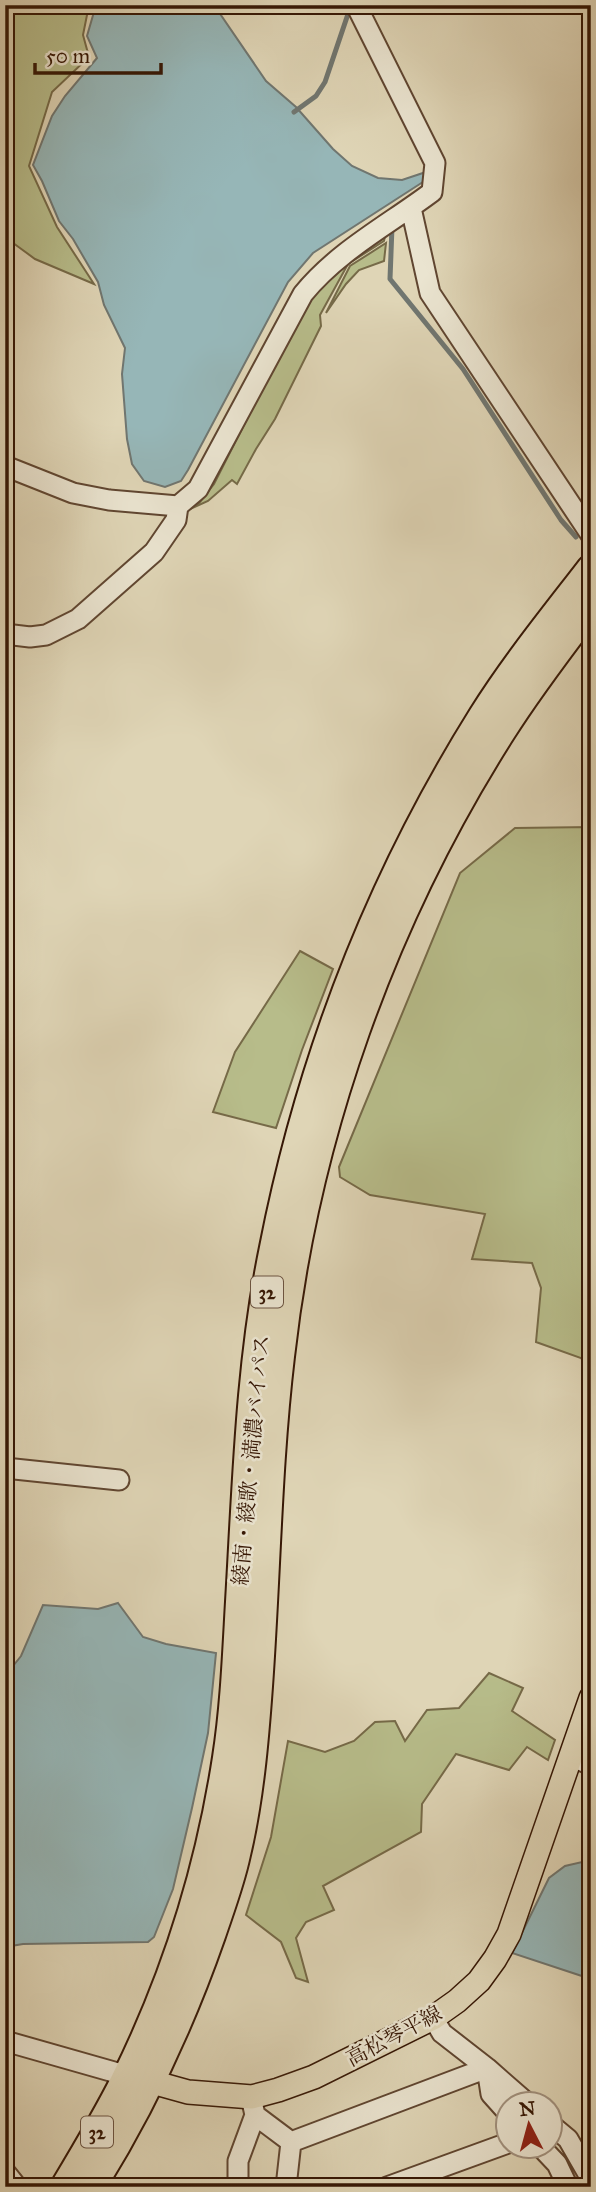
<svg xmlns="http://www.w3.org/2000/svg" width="596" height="2192" font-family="'IM FELL Great Primer','Noto Serif JP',serif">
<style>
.green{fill:#b7bc8a;stroke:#766a48;stroke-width:2}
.water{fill:#96b6b7;stroke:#707670;stroke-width:2}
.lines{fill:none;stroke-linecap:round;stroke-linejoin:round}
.stream{stroke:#707670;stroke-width:5}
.minor-casing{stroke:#604631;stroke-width:23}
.major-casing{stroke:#361705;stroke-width:26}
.highway-casing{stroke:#361705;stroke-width:32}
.minor{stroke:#eae4d0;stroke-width:19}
.major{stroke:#dfd5b6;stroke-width:23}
.highway{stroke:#dfd5b6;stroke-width:28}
.labels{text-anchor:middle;stroke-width:5;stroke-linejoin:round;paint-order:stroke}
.shield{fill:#eae4d0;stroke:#6c5442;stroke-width:2}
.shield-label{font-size:19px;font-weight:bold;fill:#361705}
.street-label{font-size:21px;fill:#361705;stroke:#eae4d0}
</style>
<rect width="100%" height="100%" fill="#dfd5b6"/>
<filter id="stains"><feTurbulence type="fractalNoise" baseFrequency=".00286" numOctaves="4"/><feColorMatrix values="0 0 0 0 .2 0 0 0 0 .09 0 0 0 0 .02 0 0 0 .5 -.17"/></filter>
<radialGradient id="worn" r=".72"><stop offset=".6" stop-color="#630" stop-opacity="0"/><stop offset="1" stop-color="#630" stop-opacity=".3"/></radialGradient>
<!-- green -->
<path class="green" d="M5 5H89L83 35 89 57 52 92 29 166 57 227 94 284 35 259 9 240 5 241Z
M386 232 384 241 348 264 320 315 321 326 275 419 256 449 237 484 232 480 208 501 190 509 200 502 214 484 305 305 328 276Z
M386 243 384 261 359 270 346 284 326 313 350 266Z
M591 827V1370L581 1358 536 1342 541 1288 532 1263 472 1259 485 1214 370 1195 340 1177 339 1167 460 873 515 828Z
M300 951 333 969 302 1050 276 1128 213 1112 235 1052Z
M489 1673 523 1688 512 1711 555 1740 548 1760 527 1747 509 1770 456 1754 422 1804 421 1832 323 1886 334 1910 306 1922 296 1938 308 1982 296 1978 281 1942 246 1915 271 1837 288 1741 325 1752 354 1741 375 1722 395 1721 405 1741 427 1710 459 1708Z"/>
<!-- water -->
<path class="water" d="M96 5H214L266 81 296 107 333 149 352 166 378 178 402 180 426 172V180L313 253 288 282 188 470 181 481 165 487 144 481 132 464 127 439 122 374 125 348 104 305 98 282 73 239 59 221 42 181 33 165 52 116 65 96 97 58 87 36Z
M118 1603 143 1637 166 1644 216 1653 208 1733 192 1808 173 1889 154 1937 148 1942 23 1944 5 1947V1676L21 1656 43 1605 98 1609Z
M582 1862 591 1869V1979L512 1953 549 1878 565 1866Z"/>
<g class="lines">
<!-- stream -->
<path class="stream" d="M294 112 316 96 325 82 348 14
M392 227 390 279 463 369 561 520 576 537"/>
<defs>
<path id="minor" d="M411 208 430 293 591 535
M5 466 73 493 109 500 178 506 198 489 303 294C338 251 388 225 432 192L435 163 356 5
M5 634 30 637 46 635 78 619 154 552 176 520 178 506
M5 1468 119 1480
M571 1756 591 1765
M433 2018 442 2033 487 2068 528 2104
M5 2041 128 2076
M253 2106 255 2115 291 2142
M550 2124 568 2139 591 2179
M540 2146 557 2164 568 2187
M5 2172 17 2187
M238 2187V2161L255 2115
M286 2187 291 2142 487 2068 491 2094 508 2113
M387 2187 508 2143"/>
<path id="major" d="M134 2077 188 2092 252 2097 278 2090 314 2077 433 2018 457 2001 479 1981 495 1959 509 1934 591 1698"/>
<path id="highway" d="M65 2187C86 2152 107 2117 125 2081 175 1980 210 1869 227 1758 235 1707 237 1654 240 1602 247 1484 250 1364 274 1248 311 1059 381 879 483 716 515 665 554 617 591 569
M91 2187C141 2107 180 2024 211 1935 220 1908 230 1882 236 1854 249 1799 254 1742 258 1686 266 1576 267 1465 280 1356 305 1134 382 918 502 730 529 687 560 647 591 606"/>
</defs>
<!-- minor casing -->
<use href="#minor" class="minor-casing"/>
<!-- major casing -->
<use href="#major" class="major-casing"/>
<!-- highway casing -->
<use href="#highway" class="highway-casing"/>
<!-- minor -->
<use href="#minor" class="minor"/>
<!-- major -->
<use href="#major" class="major"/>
<!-- highway -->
<use href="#highway" class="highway"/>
</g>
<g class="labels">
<!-- shield labels -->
<g class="shield">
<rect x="251" y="1276.5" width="32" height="31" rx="5"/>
<rect x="81" y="2116.5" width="32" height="31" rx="5"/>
</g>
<g class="shield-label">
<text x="267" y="1299">32</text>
<text x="97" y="2139">32</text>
</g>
<!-- street labels -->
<g class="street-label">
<text transform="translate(251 1460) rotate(-85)" y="7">綾南・綾歌・満濃バイパス</text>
<text transform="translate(394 2036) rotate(-28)" y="7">高松琴平線</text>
</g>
</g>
<!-- margin -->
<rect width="596" height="2192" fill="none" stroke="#dfd5b6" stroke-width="28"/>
<rect x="7" y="7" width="582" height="2178" fill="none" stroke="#361705" stroke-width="3.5"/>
<rect x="14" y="14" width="568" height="2164" fill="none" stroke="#361705" stroke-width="2"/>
<!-- north arrow -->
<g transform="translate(529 2125) rotate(354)"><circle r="33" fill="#eae4d0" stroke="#a2927f" stroke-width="2"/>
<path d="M0-5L12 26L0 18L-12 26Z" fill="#8f2418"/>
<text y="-10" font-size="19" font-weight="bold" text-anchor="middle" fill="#361705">N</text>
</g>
<!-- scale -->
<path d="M35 63v10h126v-10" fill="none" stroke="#361705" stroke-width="3.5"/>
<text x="46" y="63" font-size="21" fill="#361705" stroke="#eae4d0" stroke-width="5" paint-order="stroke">50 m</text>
<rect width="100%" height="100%" filter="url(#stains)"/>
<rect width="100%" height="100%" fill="url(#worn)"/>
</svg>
